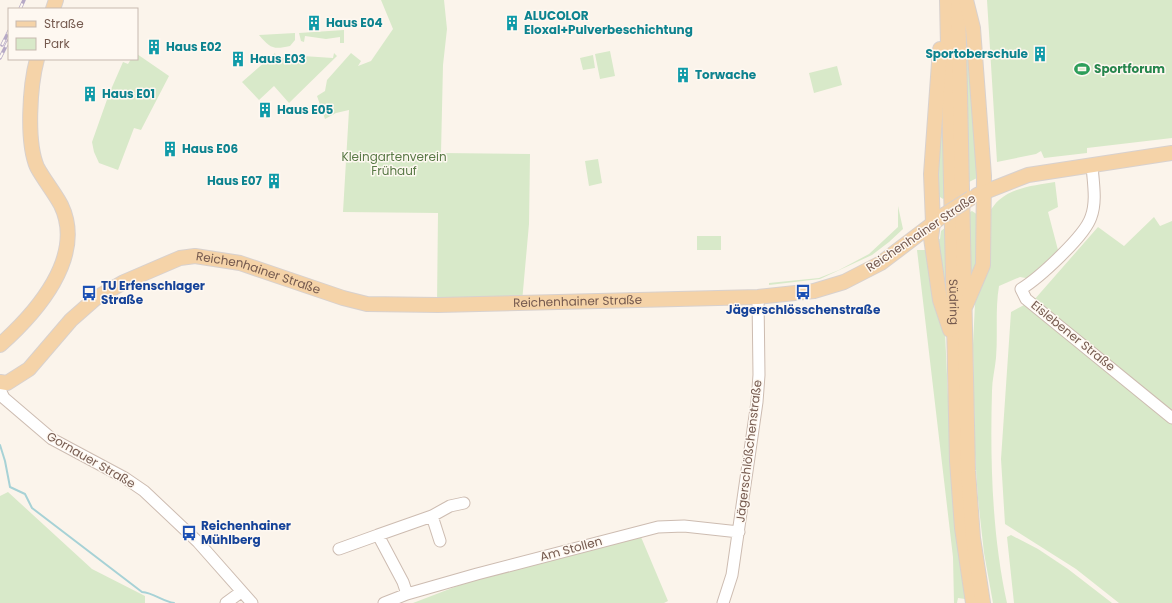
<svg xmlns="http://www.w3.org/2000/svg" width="1172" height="603" font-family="Poppins,sans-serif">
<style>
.green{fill:#d8e9c9}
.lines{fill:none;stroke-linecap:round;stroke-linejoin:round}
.stream{stroke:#a7d2d6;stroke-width:2}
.minor-casing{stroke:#cdbcb1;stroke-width:13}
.major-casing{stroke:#d8d1ce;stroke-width:16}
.minor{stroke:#fff;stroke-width:11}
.major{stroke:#f5d3a8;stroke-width:14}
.rail-casing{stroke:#b6a9c6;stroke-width:3.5}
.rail{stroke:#fef8f1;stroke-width:2;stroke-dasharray:6;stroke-linecap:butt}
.major-bridge-casing{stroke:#d8d1ce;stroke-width:16;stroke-linecap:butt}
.major-bridge{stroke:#f5d3a8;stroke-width:14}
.labels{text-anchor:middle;stroke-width:3;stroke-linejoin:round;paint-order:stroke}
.culture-label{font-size:12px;font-weight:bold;fill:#0d838f;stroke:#fef8f1;text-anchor:start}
.leisure-label{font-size:12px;font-weight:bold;fill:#27864d;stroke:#fef8f1;text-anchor:start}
.park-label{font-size:12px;fill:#5a7a47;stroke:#fef8f1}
.street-label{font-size:12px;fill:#755a4f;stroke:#fef8f1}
.transit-label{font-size:12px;font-weight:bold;fill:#164399;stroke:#fef8f1;text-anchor:start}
</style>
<rect width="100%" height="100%" fill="#fbf4eb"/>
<!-- green -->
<path class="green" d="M381 0H444L447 29 443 65 441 153 530 154 529 224 522 302 437 304 438 213 343 212 349 110 336 113 325 119 317 96 325 91 327 80 351 53 361 61 358 66 371 61 393 29Z
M987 0H1172V138L1087 148V153L1044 158 1041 151 1036 154 997 162Z
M963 1 968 13 977 170V178L965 184Z
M344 30V43H340V37L326 39 305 36 304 42 301 41 299 33Z
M295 33V40L290 46C273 50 270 48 259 35Z
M610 51 615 76 600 79 595 54Z
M275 53 276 58 303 56 333 58 334 53 337 56 289 103 274 86 259 100 242 82Z
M137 54 169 76 141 130 134 128 118 170 99 163 94 152 92 142 109 94 123 62 128 64 131 59H137Z
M593 55 595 68 583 70 580 58Z
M942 56 947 195 943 199 937 195Z
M837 66 842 85 814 93 809 73Z
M598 159 602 183 589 186 585 161Z
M1055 182 1058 207 1048 212 1058 250 1038 274 1031 279 1020 277 999 286C995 310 998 334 996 358 995 369 992 380 992 391 990 460 992 535 1007 603H993L984 553 978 499 975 454 973 345 975 303 989 211C993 208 995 203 999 200 1014 187 1037 185 1055 182Z
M898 206 903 229 889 242 872 255 820 279 769 285V283L819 278 839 270 869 254 898 227Z
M972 211 978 215 980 249 970 289 966 214Z
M1154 217 1160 226 1172 221V414L1034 300 1098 227 1124 246Z
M946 227 948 316 937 240 940 239 941 231Z
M697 236H721V250H697Z
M917 250H926L935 309 945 332 948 397 970 603H966L965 599 958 598 957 603H954L953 557Z
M1026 304 1172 421V603H1119L1076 569 1005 524 1001 459 1011 312Z
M8 492 92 569 145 596V603H0V496Z
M1011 535 1038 549 1068 569 1112 603H1014L1007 537Z
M641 537 668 601 664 603H413L499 570Z"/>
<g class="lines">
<!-- stream -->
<path class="stream" d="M0 445 5 461 10 487 25 494 32 508 142 592C154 593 162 601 174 603"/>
<defs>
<path id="minor" d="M1092 165C1093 182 1097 201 1091 217 1085 236 1039 278 1021 289L1026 299 1172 418
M0 384 1 392 4 398 52 439 125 478 144 491 198 542 252 603
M432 516 440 541
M339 549 378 535
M407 594 403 582 378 535 432 516 450 506 464 503
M226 603 241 592
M384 603 407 594 477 574 658 527 684 526 739 532
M723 603 732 575 757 402 759 375 758 297"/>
<g id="major">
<path id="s1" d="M947 0 957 461 962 528 973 603"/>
<path d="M958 0 968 471 973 538 983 603"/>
<path d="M966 0 973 28 984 176 983 265 966 305"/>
<path d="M53 9 56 0"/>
<path d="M940 49 931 174 933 223 931 238 940 300 950 330"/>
<path d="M977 195 1028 175 1172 153"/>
<path d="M0 345C36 313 86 257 61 205 54 192 44 180 37 167 26 141 30 85 37 59"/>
<path id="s2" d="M0 382 7 383 29 369 71 320 96 298 124 282 180 258 195 256 240 263 343 298 367 304 438 305 758 297 814 291 844 282 881 263 944 215"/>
</g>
</defs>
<!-- minor casing -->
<use href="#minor" class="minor-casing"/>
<!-- major casing -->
<use href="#major" class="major-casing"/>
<!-- minor -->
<use href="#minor" class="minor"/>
<!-- major -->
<use href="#major" class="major"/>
<defs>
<path id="rail" d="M20 9 24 0
M2 45 9 31
M0 58 9 40"/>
</defs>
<!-- rail casing -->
<use href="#rail" class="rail-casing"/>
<!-- rail -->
<use href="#rail" class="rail"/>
<defs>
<path id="major-bridge" d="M944 215 971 198"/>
</defs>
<!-- major-bridge casing -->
<use href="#major-bridge" class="major-bridge-casing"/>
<!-- major-bridge -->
<use href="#major-bridge" class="major-bridge"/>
</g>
<!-- icons -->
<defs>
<symbol id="building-bare" viewBox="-9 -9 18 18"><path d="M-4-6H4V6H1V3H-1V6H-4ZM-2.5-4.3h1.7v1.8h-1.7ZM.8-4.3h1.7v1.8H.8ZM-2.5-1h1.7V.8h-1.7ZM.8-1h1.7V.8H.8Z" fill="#0f9aa8" stroke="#fef8f1" stroke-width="2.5" paint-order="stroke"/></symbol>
<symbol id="stadium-bare" viewBox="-9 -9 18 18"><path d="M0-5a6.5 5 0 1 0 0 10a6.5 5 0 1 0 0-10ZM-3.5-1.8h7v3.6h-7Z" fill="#2e9e5b" stroke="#fef8f1" stroke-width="2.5" paint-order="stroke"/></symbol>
<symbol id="bus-bare" viewBox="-9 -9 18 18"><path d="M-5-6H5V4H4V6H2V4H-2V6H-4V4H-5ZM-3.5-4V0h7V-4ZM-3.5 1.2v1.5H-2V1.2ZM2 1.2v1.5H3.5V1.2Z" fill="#1a4fb4" stroke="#fef8f1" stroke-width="2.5" paint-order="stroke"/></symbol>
</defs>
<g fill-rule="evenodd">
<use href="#building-bare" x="303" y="12" width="22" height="22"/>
<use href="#building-bare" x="501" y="12" width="22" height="22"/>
<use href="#building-bare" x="143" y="36" width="22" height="22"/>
<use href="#building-bare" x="1029" y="43" width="22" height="22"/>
<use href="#building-bare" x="227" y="48" width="22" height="22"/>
<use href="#stadium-bare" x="1071" y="58" width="22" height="22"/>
<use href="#building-bare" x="672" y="64" width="22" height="22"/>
<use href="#building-bare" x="79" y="83" width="22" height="22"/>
<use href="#building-bare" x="254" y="99" width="22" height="22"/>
<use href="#building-bare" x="159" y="138" width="22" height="22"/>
<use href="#building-bare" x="263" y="170" width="22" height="22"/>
<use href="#bus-bare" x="792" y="281" width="22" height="22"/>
<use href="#bus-bare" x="78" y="282" width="22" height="22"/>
<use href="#bus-bare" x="178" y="522" width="22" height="22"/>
</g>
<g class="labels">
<!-- culture labels -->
<g class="culture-label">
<text x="524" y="20">ALUCOLOR<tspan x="524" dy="14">Eloxal+Pulverbeschichtung</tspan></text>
<text x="326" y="27">Haus E04</text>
<text x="166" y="51">Haus E02</text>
<text x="1028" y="58" text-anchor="end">Sportoberschule</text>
<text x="250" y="63">Haus E03</text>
<text x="695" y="79">Torwache</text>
<text x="102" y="98">Haus E01</text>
<text x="277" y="114">Haus E05</text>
<text x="182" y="153">Haus E06</text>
<text x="262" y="185" text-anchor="end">Haus E07</text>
</g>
<!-- leisure labels -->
<g class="leisure-label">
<text x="1094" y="73">Sportforum</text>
</g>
<!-- park labels -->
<g class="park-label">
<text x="394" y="161">Kleingartenverein<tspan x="394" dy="14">Frühauf</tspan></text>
</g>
<!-- street labels -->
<g class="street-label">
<text transform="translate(921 233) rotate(-34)" y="4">Reichenhainer Straße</text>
<text dy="4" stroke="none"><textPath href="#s2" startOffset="305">Reichenhainer Straße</textPath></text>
<text dy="4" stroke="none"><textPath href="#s2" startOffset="629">Reichenhainer Straße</textPath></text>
<text dy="4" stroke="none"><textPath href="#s1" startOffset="302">Südring</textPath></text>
<text transform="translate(1073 336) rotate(39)" y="4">Eislebener Straße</text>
<text transform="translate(749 451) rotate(-83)" y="4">Jägerschlößchenstraße</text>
<text transform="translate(91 460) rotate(30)" y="4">Gornauer Straße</text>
<text transform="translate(571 549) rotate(-15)" y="4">Am Stollen</text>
</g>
<!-- transit labels -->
<g class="transit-label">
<text x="101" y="290">TU Erfenschlager<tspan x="101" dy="14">Straße</tspan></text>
<text x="803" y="314" text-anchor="middle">Jägerschlösschenstraße</text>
<text x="201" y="530">Reichenhainer<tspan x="201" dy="14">Mühlberg</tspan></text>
</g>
</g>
<!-- legend -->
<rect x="8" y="8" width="130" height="52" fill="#fef8f1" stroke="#c7b9b0"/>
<rect x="16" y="21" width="20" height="6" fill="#f5d3a8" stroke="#c7b9b0"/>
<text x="44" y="28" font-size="12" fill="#755a4f">Straße</text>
<rect x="16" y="38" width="20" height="12" fill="#d8e9c9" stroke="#c7b9b0"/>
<text x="44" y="48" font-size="12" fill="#755a4f">Park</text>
</svg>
